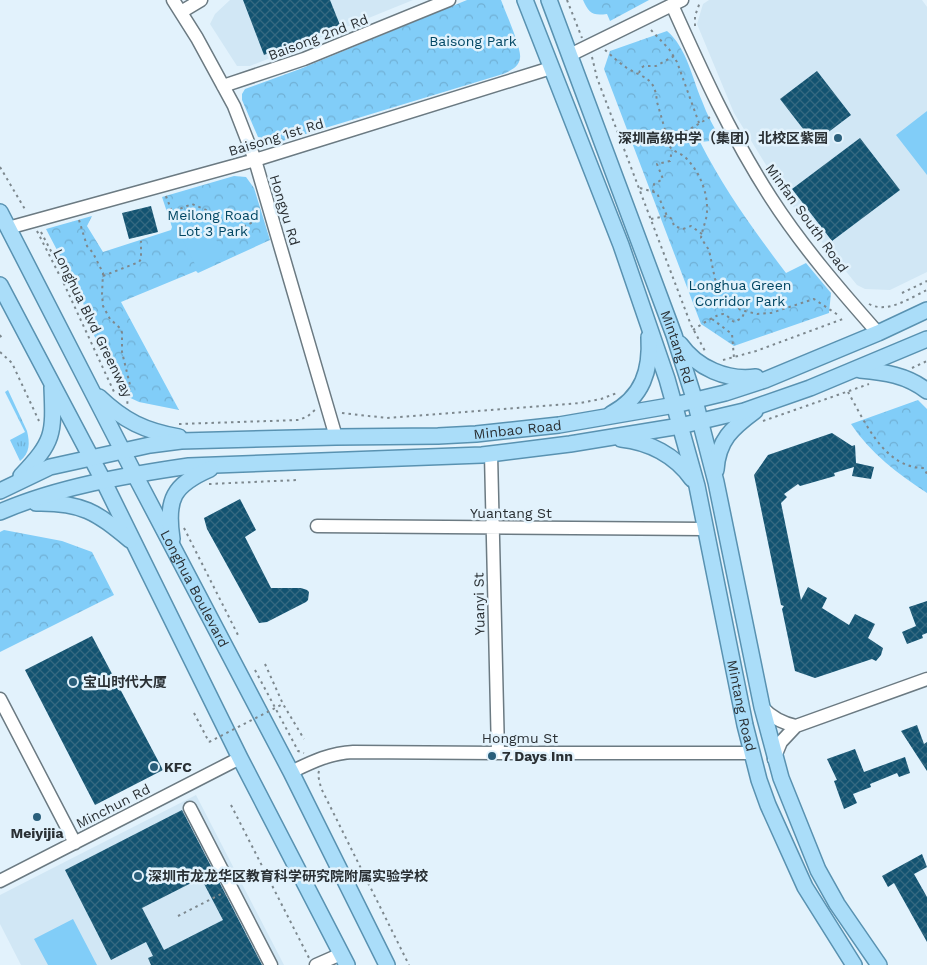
<svg xmlns="http://www.w3.org/2000/svg" width="927" height="965" font-family="'Work Sans','Noto Sans SC',sans-serif">
<style>
.built{fill:#d1e7f5}
.grass{fill:url(#grass-tufts)}
.park{fill:url(#park-crowns)}
.pitch{fill:#81cdf8}
.building{fill:url(#building-cross-hatch);fill-rule:evenodd}
.lines{fill:none;stroke-linecap:round;stroke-linejoin:round}
.minor-casing{stroke:#6b7a82;stroke-width:15}
.major-casing{stroke:#5992b1;stroke-width:18}
.path{stroke:#7d888e;stroke-width:2;stroke-dasharray:2.5 4;stroke-linecap:butt}
.minor{stroke:#fff;stroke-width:12}
.major{stroke:#aaddf9;stroke-width:15}
.path-bridge{stroke:#7d888e;stroke-width:2;stroke-dasharray:2.5 4;stroke-linecap:butt}
.poi-dot{fill:#2a5f7b;stroke:#e2f2fc;stroke-width:2}
.labels{text-anchor:middle;stroke-width:5;stroke-linejoin:round;paint-order:stroke}
.street-label{font-size:14px;fill:#2a3034;stroke:#e2f2fc}
.park-label{font-size:14px;fill:#014663;stroke:#e2f2fc}
.poi-label{font-size:14px;font-weight:bold;fill:#2a3034;stroke:#e2f2fc;text-anchor:start}
</style>
<defs>
<pattern id="grass-tufts" width="24" height="20" patternUnits="userSpaceOnUse" patternTransform="scale(1.25)"><rect width="24" height="20" fill="#81cdf8"/><path d="M3 7l-1-3M5 7V3M7 7l1-3M15 17l-1-3M17 17v-4M19 17l1-3" fill="none" stroke="#70b0d5"/></pattern>
<pattern id="park-crowns" width="20" height="18" patternUnits="userSpaceOnUse" patternTransform="scale(1.25)"><rect width="20" height="18" fill="#81cdf8"/><path d="M2 6a3 3 0 1 1 6 0M12 15a3 3 0 1 1 6 0" fill="none" stroke="#70b0d5"/></pattern>
<pattern id="building-cross-hatch" width="8" height="8" patternUnits="userSpaceOnUse" patternTransform="scale(1.25)"><rect width="8" height="8" fill="#135371"/><path d="M0 0l8 8M0 8l8-8" fill="none" stroke="#356981"/></pattern>
</defs>
<rect width="100%" height="100%" fill="#e2f2fc"/>
<!-- built -->
<path class="built" d="M230 0H413L250 66H237L210 24 215 14Z
M709 0H922L927 7V272L890 290 865 289 857 285 787 199 734 113 697 24 703 4Z
M196 795 284 965H21L0 924V895Z"/>
<!-- grass -->
<path class="grass" d="M8 390 27 431C30 443 30 453 20 461L10 440 25 432 5 392Z"/>
<!-- park -->
<path class="park" d="M467 0H501C505 11 522 49 520 58 519 67 510 71 503 74L279 142 271 143 258 137 242 100V94L245 89 300 69Z
M583 0H649L610 21 607 14C592 16 589 13 583 0Z
M667 31C687 48 692 78 702 101 707 115 714 127 721 140L700 142C724 189 754 231 786 273L806 263 831 293 829 313 734 346 701 324 604 69 610 51Z
M234 176 246 177 254 188 270 240 198 273 196 271 121 302 179 410 139 402 122 394 92 331 81 296 46 229 92 216 87 226 103 252 171 230 172 227 162 197Z
M918 400 927 409V493C898 474 870 453 851 424Z
M4 530 62 541 92 552 114 595 0 652V532Z"/>
<!-- pitch -->
<path class="pitch" d="M927 111V175L896 135Z
M202 212 225 257 198 270 175 225Z
M73 919 97 965H48L34 939Z"/>
<!-- building -->
<path class="building" d="M243 0H330L340 25 264 55Z
M817 71 851 115 814 143 780 99Z
M860 138 900 190 832 241 792 189Z
M151 206 158 232 129 239 122 213Z
M832 433 852 446 855 445 856 463 874 467 871 479 852 476 854 467 834 473 835 476 800 486 798 484 784 494 787 497 781 503 801 600 808 587 827 598 822 608 849 625 855 614 875 624 868 638 883 648 881 655 876 661 872 659 815 678 795 671 782 609 784 606 781 605 754 475 768 455Z
M240 499 256 530 245 537 271 588H301L307 590 309 592 308 600 306 602 267 622 259 623 207 529 204 518Z
M927 601V633L922 635 923 638 907 644 902 632 916 626 909 607Z
M92 636 163 770 95 805 25 670Z
M917 725 924 744 927 742V771L901 731Z
M855 749 864 772 905 757 910 773 899 777 897 773 870 784 871 787 853 794 857 803 844 809 834 781 837 780 827 759Z
M182 810 231 905 262 965H151L148 958 153 956 146 942 111 960 65 870ZM201 878 223 920 164 950 142 908Z
M922 854 927 867 914 874 927 897V942L894 883 888 887 882 876Z"/>
<g class="lines">
<defs>
<path id="minor" d="M173 0 197 38 234 106 255 160 336 437
M672 5C702 72 731 136 771 198 802 246 840 290 878 333
M181 12 201 0
M570 55 682 0
M223 86 304 59 449 0
M8 228 255 160 551 68
M491 454 498 753
M317 526 705 529
M0 699 75 843
M762 707C772 718 782 723 796 726
M774 759 781 742 796 726 927 679
M291 772C312 762 330 753 353 752L498 753H752
M190 808 271 965
M0 881 240 758
M316 965 341 954"/>
<g id="major">
<path id="s1" d="M525 0 621 245 667 379 697 486 745 725 759 780 768 805 805 887 854 965"/>
<path id="s2" d="M549 0 674 335 695 401 716 482 762 707 781 778 818 870 837 904 879 965"/>
<path id="s3" d="M0 212 135 475 291 772 387 965"/>
<path d="M0 285 104 482 240 758 347 965"/>
<path d="M680 344C697 368 727 381 756 377"/>
<path d="M860 370C884 372 907 375 927 391"/>
<path d="M99 397C124 421 145 431 179 437"/>
<path d="M611 414C643 397 651 370 649 337"/>
<path d="M621 439C649 442 675 455 692 479"/>
<path d="M716 470C718 440 732 428 755 411"/>
<path d="M21 476C54 441 54 435 52 387"/>
<path id="s4" d="M0 491 50 467 150 445 181 441 336 437 438 436 476 434 559 425 675 405 725 393 765 380 878 333 927 310"/>
<path d="M36 503C82 502 96 512 130 540"/>
<path d="M0 512C57 487 127 475 189 466L482 455 570 444 680 426 744 411 810 388 927 339"/>
<path d="M172 539C166 499 173 485 210 469"/>
</g>
</defs>
<!-- minor casing -->
<use href="#minor" class="minor-casing"/>
<!-- major casing -->
<use href="#major" class="major-casing"/>
<!-- path -->
<path class="path" d="M567 0 582 38
M695 26V16L700 2
M651 30 669 49 677 62 699 123
M605 50C612 56 619 63 627 68 645 79 655 77 657 102L670 147C674 152 681 153 686 158 699 171 708 192 707 211 707 220 702 229 701 238L709 250 715 279 727 300 741 310 757 314 771 313 814 299 838 315
M592 57 597 78 691 325 705 351
M639 73 641 68 644 66H656L674 56
M667 138 683 133 712 116
M0 167 26 211
M640 188 657 193 667 216
M653 192 654 184 663 179 657 164 670 161 672 150
M166 196 172 212 192 204 218 215 223 229 231 232 260 219
M651 219 667 216 672 219 674 226 683 229 691 226 702 234
M79 220 87 246 93 253 103 273 102 294 103 306 110 319 121 329 122 333V352L130 385 127 405
M37 231 65 286 115 394
M41 232 77 301
M103 276 139 262 141 259V241
M902 293 927 281
M869 304C887 314 910 298 927 290
M712 319 732 334 734 358
M693 330C699 326 718 313 724 314 727 315 731 320 734 322L742 318 745 311
M0 335 2 339
M0 352 12 363 39 421
M723 360 756 351 843 319
M912 368 927 361
M848 392C865 422 884 468 924 468L927 474
M342 413 387 418 580 403 601 399 617 393
M763 421 869 384
M179 424 299 420 308 416 316 409
M209 484 298 480
M184 528 238 635
M265 664 283 704 304 739
M255 670 295 745 298 751 304 753
M194 713 209 742
M319 771 318 775 321 788 409 965
M231 805 309 958
M242 883 265 872
M178 916 223 893"/>
<!-- minor -->
<use href="#minor" class="minor"/>
<!-- major -->
<use href="#major" class="major"/>
<!-- path-bridge -->
<path class="path-bridge" d="M209 742 283 704"/>
</g>
<!-- markers -->
<g class="poi-dot">
<circle cx="838" cy="138" r="5"/>
<circle cx="73" cy="682" r="5"/>
<circle cx="492" cy="756" r="5"/>
<circle cx="154" cy="767" r="5"/>
<circle cx="37" cy="817" r="5"/>
<circle cx="138" cy="876" r="5"/>
</g>
<g class="labels">
<!-- street labels -->
<g class="street-label">
<text transform="translate(318 37) rotate(-21)" y="5">Baisong 2nd Rd</text>
<text transform="translate(276 137) rotate(-17)" y="5">Baisong 1st Rd</text>
<text transform="translate(285 210) rotate(73)" y="5">Hongyu Rd</text>
<text transform="translate(807 218) rotate(54)" y="5">Minfan South Road</text>
<text transform="translate(93 323) rotate(64)" y="5">Longhua Blvd Greenway</text>
<text dy="5" stroke="none"><textPath href="#s2" startOffset="370">Mintang Rd</textPath></text>
<text dy="5" stroke="none"><textPath href="#s4" startOffset="526">Minbao Road</textPath></text>
<text x="511" y="518">Yuantang St</text>
<text dy="5" stroke="none"><textPath href="#s3" startOffset="424">Longhua Boulevard</textPath></text>
<text transform="translate(479 604) rotate(-91)" y="5">Yuanyi St</text>
<text dy="5" stroke="none"><textPath href="#s1" startOffset="740">Mintang Road</textPath></text>
<text x="520" y="743">Hongmu St</text>
<text transform="translate(113 806) rotate(-27)" y="5">Minchun Rd</text>
</g>
<!-- park labels -->
<g class="park-label">
<text x="473" y="46">Baisong Park</text>
<text x="213" y="220">Meilong Road<tspan x="213" dy="16">Lot 3 Park</tspan></text>
<text x="740" y="290">Longhua Green<tspan x="740" dy="16">Corridor Park</tspan></text>
</g>
<!-- poi labels -->
<g class="poi-label">
<text x="828" y="143" text-anchor="end">深圳高级中学（集团）北校区紫园</text>
<text x="83" y="687">宝山时代大厦</text>
<text x="502" y="761">7 Days Inn</text>
<text x="164" y="772">KFC</text>
<text x="37" y="838" text-anchor="middle">Meiyijia</text>
<text x="148" y="881">深圳市龙龙华区教育科学研究院附属实验学校</text>
</g>
</g>
</svg>
